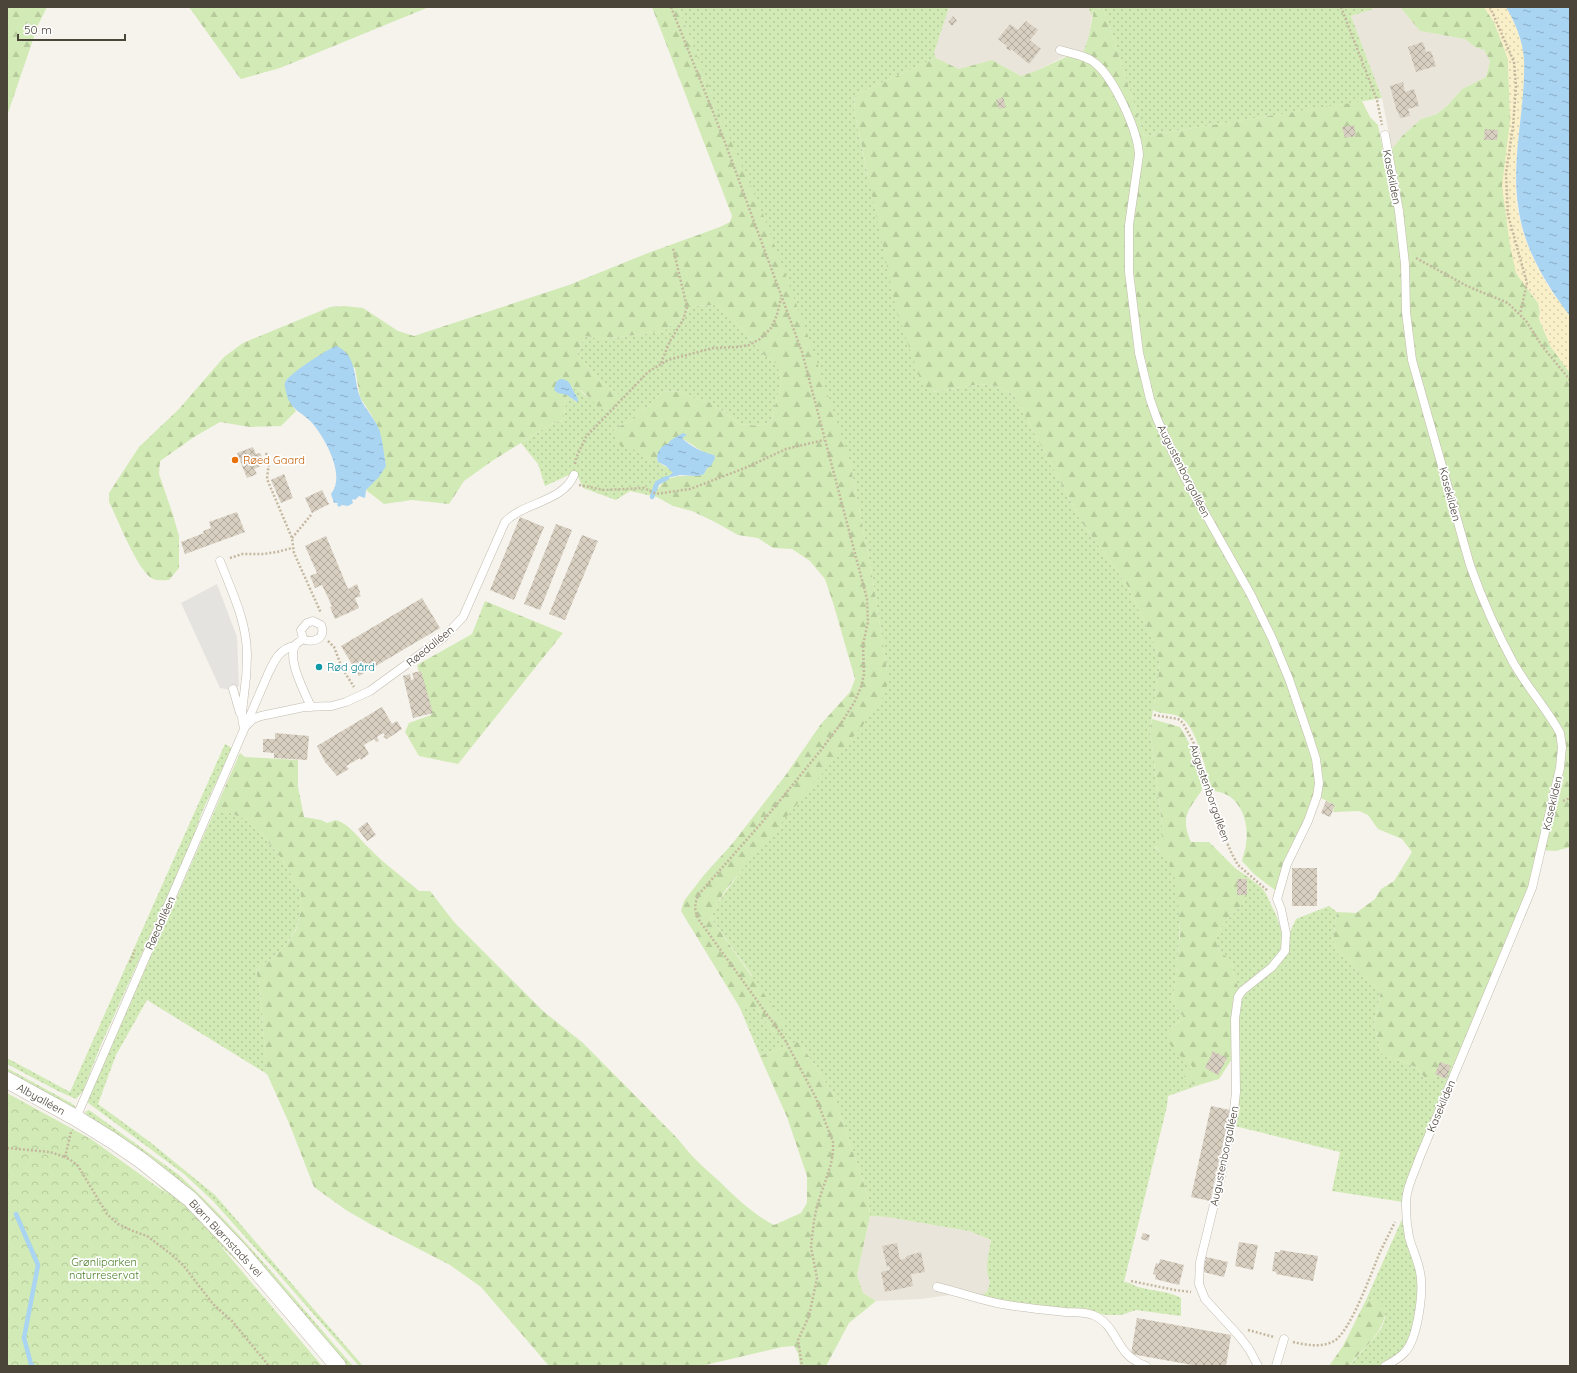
<svg xmlns="http://www.w3.org/2000/svg" width="1577" height="1373" font-family="Quicksand,sans-serif">
<style>
.residential{fill:#eae5da}
.grass{fill:url(#grass-dots)}
.forest{fill:url(#forest-firs)}
.sand{fill:url(#sand-dots)}
.park{fill:url(#park-crowns)}
.parking{fill:#e5e3e0}
.water{fill:url(#water-ripples)}
.lines{fill:none;stroke-linecap:round;stroke-linejoin:round}
.stream{stroke:#a9d4f2;stroke-width:4.5}
.building{fill:url(#building-cross-hatch)}
.service-casing{stroke:#c2bbae;stroke-width:9}
.minor-casing{stroke:#c2bbae;stroke-width:17}
.path{stroke:#c4b79f;stroke-width:2.5;stroke-dasharray:2 2;stroke-linecap:butt}
.service{stroke:#fff;stroke-width:8}
.minor{stroke:#fff;stroke-width:16}
.food-dot{fill:#e8710a;stroke:#fff;stroke-width:1.5}
.culture-dot{fill:#0f9aa8;stroke:#fff;stroke-width:1.5}
.labels{text-anchor:middle;stroke-width:3.5;stroke-linejoin:round;paint-order:stroke}
.street-label{font-size:11px;fill:#4b4439;stroke:#fff}
.food-label{font-size:11px;fill:#c56008;stroke:#fff;text-anchor:start}
.culture-label{font-size:11px;fill:#0d838f;stroke:#fff;text-anchor:start}
.park-label{font-size:11px;fill:#4a7f2a;stroke:#fff}
</style>
<defs>
<pattern id="grass-dots" width="8" height="8" patternUnits="userSpaceOnUse"><rect width="8" height="8" fill="#d2eab5"/><path d="M2 2h.1M6 6h.1" fill="none" stroke="#b6ca9c" stroke-width="1.8" stroke-linecap="round"/></pattern>
<pattern id="forest-firs" width="22" height="20" patternUnits="userSpaceOnUse"><rect width="22" height="20" fill="#d2eab5"/><path d="M5 1l3.5 6h-7zM16 11l3.5 6h-7z" fill="#b6ca9c"/></pattern>
<pattern id="sand-dots" width="8" height="8" patternUnits="userSpaceOnUse"><rect width="8" height="8" fill="#f9efc9"/><path d="M2 2h.1M6 6h.1" fill="none" stroke="#d7cead" stroke-width="1.8" stroke-linecap="round"/></pattern>
<pattern id="park-crowns" width="20" height="18" patternUnits="userSpaceOnUse"><rect width="20" height="18" fill="#d2eab5"/><path d="M2 6a3 3 0 1 1 6 0M12 15a3 3 0 1 1 6 0" fill="none" stroke="#b6ca9c"/></pattern>
<pattern id="water-ripples" width="26" height="14" patternUnits="userSpaceOnUse"><rect width="26" height="14" fill="#a9d4f2"/><path d="M2 4q2-2 4 0t4 0M15 11q2-2 4 0t4 0" fill="none" stroke="#8caec5"/></pattern>
<pattern id="building-cross-hatch" width="8" height="8" patternUnits="userSpaceOnUse"><rect width="8" height="8" fill="#d8cfc1"/><path d="M0 0l8 8M0 8l8-8" fill="none" stroke="#b1aa9e"/></pattern>
</defs>
<rect width="100%" height="100%" fill="#f6f3ec"/>
<!-- residential -->
<path class="residential" d="M949 7H1088L1092 16 1089 35 1083 53 1063 57 1038 70 1021 76 992 60 959 69 936 58 934 53Z
M1378 7H1400L1420 31 1465 39 1475 47 1484 50 1490 60 1486 77 1462 89 1448 105 1437 114 1421 119 1402 136 1392 149 1382 98 1351 16Z
M870 1216 887 1217 969 1231 991 1240 988 1260V1277L990 1282 987 1292 979 1296 952 1286 950 1295 921 1299 876 1301 863 1293 857 1275Z"/>
<!-- grass -->
<path class="grass" d="M678 7H949L934 53 936 58 855 95 854 109 867 172 932 392 980 384 997 386 1014 395 1083 524 1127 585 1154 642 1160 665 1150 729 1162 825V841L1155 847C1159 851 1165 855 1168 860 1188 893 1177 964 1173 1001L1176 1008 1182 1013 1183 1018 1172 1028 1183 1057 1192 1066 1187 1084 1199 1085 1168 1096 1167 1106 1124 1282C1129 1282 1133 1285 1138 1287 1153 1291 1169 1291 1181 1298V1316L1136 1310 1121 1315H1106L1090 1312 1037 1307 979 1296 987 1292 990 1282C984 1270 989 1253 991 1240L969 1231 887 1217 870 1216 869 1204 865 1187 833 1094 799 1041 760 1056 740 1008H756L775 1034 751 974 711 918 716 905 887 671 872 574 850 463Z
M1088 7H1373V9L1351 16 1382 98 1144 136 1115 43 1103 8 1094 9 1092 16Z
M717 305 745 332 763 354 777 364 782 379 771 422 758 426 740 424 712 403 691 397 682 391 662 392 648 407 638 411 636 418 614 429 632 448 643 453 648 460H657C660 465 668 467 672 471V474L667 477V479L659 485 657 497 630 491 616 500 583 488 578 477 571 474 545 486 538 464 521 443 553 423 563 420 567 395 576 402 578 401C578 395 573 392 572 385 578 388 580 391 585 395 593 402 609 396 619 395L599 380 577 354 585 336 605 339 664 331 694 306Z
M225 744 232 748 228 757 202 812 191 844 100 1047 83 1091 76 1099 58 1091 7 1064V1058L70 1092Z
M214 812H228L245 819 262 834 281 858 300 889 302 906 296 929 287 943 276 955 256 970 260 990 267 1074 147 1000 116 1055 98 1104 150 1142 215 1195 363 1366H359L274 1269 213 1201 184 1174 87 1102Z
M1248 877 1262 888 1265 892 1277 917 1284 940 1278 956 1273 962 1240 989C1231 977 1236 971 1230 961 1227 956 1221 954 1219 950 1208 925 1243 913 1247 894 1248 890 1247 884 1247 879Z
M1329 906 1337 912 1333 940 1338 954C1355 960 1349 964 1359 973 1366 979 1374 985 1381 991L1374 1024 1382 1054 1416 1067 1426 1079 1435 1076 1448 1079 1403 1202 1332 1191 1340 1152 1235 1126 1237 1015 1242 996 1281 961 1290 932 1296 919Z
M7 1068 71 1103 77 1108 76 1111 7 1074Z
M89 1110 179 1175C243 1233 296 1302 353 1366H345L87 1116 85 1112Z
M1403 1217C1408 1234 1414 1250 1417 1267 1422 1297 1415 1356 1380 1366 1371 1368 1358 1366 1349 1366L1375 1337 1382 1327 1385 1317 1374 1298 1366 1300Z"/>
<!-- forest -->
<path class="forest" d="M7 7H47L38 25 7 116Z
M189 7H429L280 68 241 79 237 74Z
M652 7H678L720 116 764 217 811 344 850 463 872 574 887 671 888 680 885 694 863 725 727 888 716 905 711 918 785 1024 775 1034 756 1008H740L681 911 684 901 704 875 732 844 785 776 821 724 850 692 855 679 834 606 825 579 810 561 792 549 773 548 758 538 738 535 715 522 692 511 673 506 657 497C660 469 686 479 704 474L707 468 709 467 714 455 703 452 682 438C670 443 658 445 657 460H648C642 451 635 448 624 449 617 443 614 439 614 429L636 418 638 411 648 407 662 392 682 391 691 397 712 403 740 424 758 426 771 422 782 379 777 364 763 354 745 332 717 305 694 306 664 331 605 339 585 336 577 354 599 380 619 395 609 408 597 406C593 400 579 388 572 386 573 392 579 395 578 402H577L567 395 563 420 553 423 492 461 464 481 449 504 412 500 384 504 366 490 386 466 380 432 372 416 360 397 355 368 330 349 303 366 286 380 293 407 296 411 281 426 250 427 220 422 194 437 160 461 159 474 173 515 179 536V568L169 580C165 580 157 581 153 579 137 571 118 519 109 502V493L139 447 179 409 224 357 243 343 330 307 345 306 363 308 398 331 414 336 569 285 648 253 720 227 730 222 732 216 729 208Z
M1400 7H1484L1494 22 1508 59 1516 273 1538 303 1540 312 1539 319 1551 347 1570 373V847L1556 851 1538 850 1531 880 1448 1079 1435 1076 1432 1079H1426L1416 1067 1382 1054 1374 1024 1381 991C1374 985 1366 979 1359 973 1349 964 1355 960 1338 954L1333 940 1337 912 1356 913 1375 899 1381 889 1394 881 1412 852 1402 839 1378 829 1368 815 1359 811 1333 812 1335 805 1321 798 1298 697 1164 428 1147 378 1135 307 1130 234 1140 158 1116 87 1083 53 1089 35 1094 9 1103 8 1115 43 1144 136 1362 101 1370 117 1378 125 1383 151 1392 149 1402 136 1421 119 1437 114 1448 105 1462 89 1486 77 1490 61 1484 50 1475 47 1465 39 1420 31Z
M1068 56 1089 62 1103 74 1129 123 1136 150 1126 233 1146 395 1279 661 1313 761 1316 790 1276 891 1254 874 1242 861C1243 855 1246 849 1246 843 1249 826 1243 805 1229 796 1223 792 1217 792 1211 790 1206 771 1197 726 1180 717 1171 712 1161 715 1153 710L1160 665 1154 642 1127 585 1083 524 1014 395 997 386 980 384 932 392 922 384 896 309 854 109 855 95 936 58 959 69 992 60 1021 76 1038 70Z
M485 601 563 633 458 764 419 756 405 732 409 723 431 715 417 665 472 634Z
M1152 719 1180 727C1192 746 1201 768 1202 790 1188 811 1180 816 1191 842H1209L1235 868 1248 877 1247 879C1247 884 1248 890 1247 894 1243 913 1208 925 1219 950 1221 954 1228 956 1230 961 1236 971 1231 977 1240 989L1232 1059 1219 1079 1199 1085 1187 1084 1184 1077 1186 1072 1191 1069 1192 1066 1174 1050 1167 1040 1168 1032 1183 1018 1182 1013 1176 1008 1173 1001 1180 934 1178 899 1175 879 1168 860 1155 846 1162 841V825L1150 729Z
M240 753 245 757 298 760V787L304 817 321 820 327 823 336 820C351 825 358 838 369 848 384 864 403 877 419 891H430L454 922 543 1011 583 1043 678 1139C690 1155 704 1168 719 1181 736 1198 753 1214 774 1225L801 1213 807 1203V1176L787 1117 760 1056 799 1041 833 1094 865 1187 869 1204 870 1216 857 1275 863 1293 876 1301 849 1323 826 1366H800L798 1353 794 1346 782 1347 701 1366H549L481 1287 450 1265 370 1224 346 1210 314 1187 289 1123 267 1074 260 990 256 970 276 955 287 943 296 930 302 906 300 889 281 858 262 834 245 819 228 812H214Z
M1374 1298 1380 1300 1386 1307C1384 1335 1365 1345 1349 1366H1329L1343 1346 1366 1300Z"/>
<!-- sand -->
<path class="sand" d="M1484 7H1506C1515 22 1523 41 1524 58 1527 107 1511 155 1517 204 1521 235 1534 263 1550 289 1555 298 1565 306 1570 316 1572 322 1570 364 1570 373L1551 347 1539 319 1540 312 1538 303 1516 273 1510 246 1502 186 1510 121 1508 59 1494 22Z"/>
<!-- park -->
<path class="park" d="M7 1093 91 1139 191 1211 322 1366H7Z"/>
<!-- parking -->
<path class="parking" d="M217 584 237 637 239 686 231 690 220 688 181 603Z"/>
<!-- water -->
<path class="water" d="M1506 7H1570V316C1545 283 1523 247 1518 205 1511 156 1526 107 1524 59 1523 41 1515 22 1506 7Z
M336 346C358 355 353 379 360 397 365 410 376 419 380 432 383 443 384 455 386 466L379 477 366 490 365 498 359 496 355 500 354 499 352 500 353 503 348 506 342 505 339 507 337 505 338 503H334L331 494C346 476 326 440 313 424 303 412 290 411 286 392 286 390 284 386 285 383 285 376 328 349 336 346Z
M560 379C569 379 570 384 573 390 575 395 578 396 578 402H577L567 395 558 393 554 390 556 382Z
M683 433 687 435 682 438C691 447 702 452 714 455L715 458 711 466 707 468 704 474 698 476 680 475 667 478V477L673 473 666 466 658 462C655 454 660 448 666 444H668L671 440Z"/>
<g class="lines">
<!-- stream -->
<path class="stream" d="M652 497 657 483 667 478
M16 1214 38 1265 24 1338 31 1364 33 1366"/>
</g>
<!-- building -->
<path class="building" d="M953 16 957 21 952 26 948 22Z
M1026 21 1038 30 1030 40 1041 49 1029 64 1011 49 1010 51 1006 48 1007 46 998 39 1010 24 1018 30Z
M1423 42 1426 52 1431 51 1436 66 1416 72 1408 47Z
M1403 82 1405 92 1414 89 1419 106 1408 109 1410 116 1400 118 1398 112H1397L1390 86Z
M1003 97 1006 107 999 109 996 100Z
M1354 125 1356 136 1345 138 1342 127Z
M1485 129 1498 130 1497 140H1484Z
M253 447 256 454 260 453 263 458 258 460 261 466 254 469 257 474 247 478 237 453Z
M284 474 293 498 281 503 271 480Z
M322 490 329 504 312 513 305 498Z
M237 512 245 532 185 554 181 542 204 533 203 531 211 528 209 522Z
M520 517 544 527 514 600 490 590Z
M556 524 572 530 540 610 524 604Z
M582 535 598 541 565 620 549 614Z
M326 536 348 589 357 584 360 592 359 593 361 596 355 598 359 608 335 619 330 607 332 606 322 585 315 588 310 576 317 573 305 546Z
M422 598 440 628 359 676 341 646Z
M421 671 433 713 413 718 403 676 410 674 411 680 414 679 412 673Z
M382 707 392 724 397 721 402 729 387 739 383 737 385 736 383 733 377 737 379 741 376 742 374 739 364 745 369 754 361 760 360 758 346 766 349 769 337 776 325 762 317 746Z
M275 733 309 736 307 760 274 758V753L263 752V739H275Z
M1326 801 1335 805 1330 817 1321 813Z
M367 822 376 835 367 841 358 829Z
M1292 868H1317V906H1292Z
M1237 879H1247V895H1237Z
M1213 1051 1227 1058 1218 1075 1205 1068Z
M1440 1062 1451 1066 1446 1079 1435 1074Z
M1211 1106 1230 1110 1210 1201 1191 1197Z
M1143 1233 1150 1235 1148 1241 1141 1239Z
M1239 1242 1258 1245 1253 1270 1235 1266Z
M897 1243 900 1260 906 1258V1256L921 1252 925 1272 911 1274 913 1286 885 1292 881 1272 890 1270 889 1266 887 1267 882 1246Z
M1280 1250 1318 1256 1313 1281 1276 1274V1272L1272 1271 1275 1252H1280Z
M1206 1257 1228 1262 1224 1277 1203 1272Z
M1160 1259 1184 1265 1179 1285 1155 1279 1156 1275 1153 1274 1156 1263 1159 1264Z
M1137 1318 1231 1335 1226 1366H1198L1131 1354Z"/>
<g class="lines">
<defs>
<path id="service" d="M1060 50C1072 54 1086 55 1095 63 1114 78 1138 131 1139 155L1129 225V272L1139 353 1150 399 1157 419 1183 474 1251 595 1272 638 1289 679 1309 737 1316 759 1319 783 1317 796 1308 821 1287 864 1277 899 1281 909 1286 933 1285 951 1272 967 1242 991 1238 997 1235 1019 1236 1092 1234 1110 1221 1176 1200 1262 1199 1284 1205 1299 1239 1336 1249 1349 1258 1366
M1385 135 1399 211 1405 264 1406 312 1412 360 1470 565C1482 599 1497 633 1514 664 1527 686 1543 705 1556 726L1560 733 1562 747 1560 768 1532 888 1419 1159C1414 1174 1405 1190 1406 1206 1406 1216 1407 1227 1409 1237 1412 1249 1418 1260 1420 1272 1424 1290 1418 1338 1405 1352 1400 1358 1392 1362 1385 1366
M220 561C232 592 247 622 247 655 247 668 246 682 244 695 243 708 240 715 244 728
M303 639 301 630 307 623 313 621 321 625C327 638 313 644 303 639 301 641 297 643 295 645 287 660 305 693 311 707
M233 689 240 713
M246 726 253 719 261 716 304 707 332 706 346 702 370 691 444 637 463 617 505 522C524 502 563 502 574 475
M76 1118 268 674C274 661 280 648 295 646
M937 1287C959 1292 980 1300 1002 1304 1023 1308 1045 1310 1066 1312 1074 1312 1085 1312 1093 1315 1120 1327 1113 1354 1146 1366
M1276 1366 1284 1339"/>
<path id="minor" d="M7 1080 76 1118 113 1141 142 1161 190 1199 239 1250 338 1366"/>
</defs>
<!-- service casing -->
<use href="#service" class="service-casing"/>
<!-- minor casing -->
<use href="#minor" class="minor-casing"/>
<!-- path -->
<path class="path" d="M671 7 723 137 802 352 867 599 868 622 863 645 864 674 861 687 855 701 842 722 821 750 764 820 699 894C694 904 694 910 699 920L784 1038 816 1098 833 1142V1152L831 1164 817 1206 814 1221 811 1247 817 1278 809 1316 798 1340 802 1366
M1341 7 1377 100 1382 125
M1490 7 1514 62 1516 86 1513 126 1506 174 1508 215 1527 283 1520 314
M1416 258 1467 286 1508 303 1526 321 1542 346 1570 380
M661 363 670 341 683 320 687 307 673 248
M266 453 269 462 267 479 292 538 294 553 321 613
M575 464 576 458 586 437 648 372 668 360 713 348 738 347 749 345 760 339 771 328 777 315 781 298
M579 485 604 490 644 488 656 494 690 489 745 468 786 449 824 440
M292 538 311 515
M230 558 242 554H263L277 552 292 548
M328 641 334 647 342 668 354 687
M1154 715 1178 719 1183 723 1197 749 1220 827 1232 854 1238 865 1268 891
M1563 801 1570 798
M130 962 135 950
M71 1132 65 1157 72 1161 78 1166 107 1214 118 1224 133 1231 147 1236 171 1254 183 1265 213 1304 232 1321 269 1366
M7 1148 50 1152 65 1157
M1131 1281 1175 1290 1191 1292
M1248 1330 1274 1337
M1293 1342C1306 1345 1322 1348 1334 1341 1351 1331 1372 1271 1380 1252 1385 1242 1390 1232 1395 1222"/>
<!-- service -->
<use href="#service" class="service"/>
<!-- minor -->
<use href="#minor" class="minor"/>
</g>
<!-- markers -->
<circle class="food-dot" cx="235" cy="460" r="4"/>
<circle class="culture-dot" cx="319" cy="667" r="4"/>
<g class="labels">
<!-- street labels -->
<g class="street-label">
<text transform="translate(1392 177) rotate(79)" y="4">Kasekilden</text>
<text transform="translate(1184 471) rotate(63)" y="4">Augustenborgalléen</text>
<text transform="translate(1450 494) rotate(75)" y="4">Kasekilden</text>
<text transform="translate(430 646) rotate(-39)" y="4">Røedalléen</text>
<text transform="translate(1210 793) rotate(71)" y="4">Augustenborgalléen</text>
<text transform="translate(1552 803) rotate(-77)" y="4">Kasekilden</text>
<text transform="translate(160 923) rotate(-66)" y="4">Røedalléen</text>
<text transform="translate(41 1099) rotate(29)" y="4">Albyalléen</text>
<text transform="translate(1441 1106) rotate(-67)" y="4">Kasekilden</text>
<text transform="translate(1224 1156) rotate(-78)" y="4">Augustenborgalléen</text>
<text transform="translate(226 1238) rotate(47)" y="4">Biørn Biørnstads vei</text>
</g>
<!-- food labels -->
<g class="food-label">
<text x="243" y="464">Røed Gaard</text>
</g>
<!-- culture labels -->
<g class="culture-label">
<text x="327" y="671">Rød gård</text>
</g>
<!-- park labels -->
<g class="park-label">
<text x="104" y="1266">Grønliparken<tspan x="104" dy="13">naturreservat</tspan></text>
</g>
</g>
<!-- border -->
<rect width="1577" height="1373" fill="none" stroke="#4b4439" stroke-width="16"/>
<!-- scale -->
<path d="M18 34v6h107v-6" fill="none" stroke="#4b4439" stroke-width="2"/>
<text x="24" y="34" font-size="12" fill="#4b4439" stroke="#ffffff" stroke-width="3" paint-order="stroke">50 m</text>
</svg>
